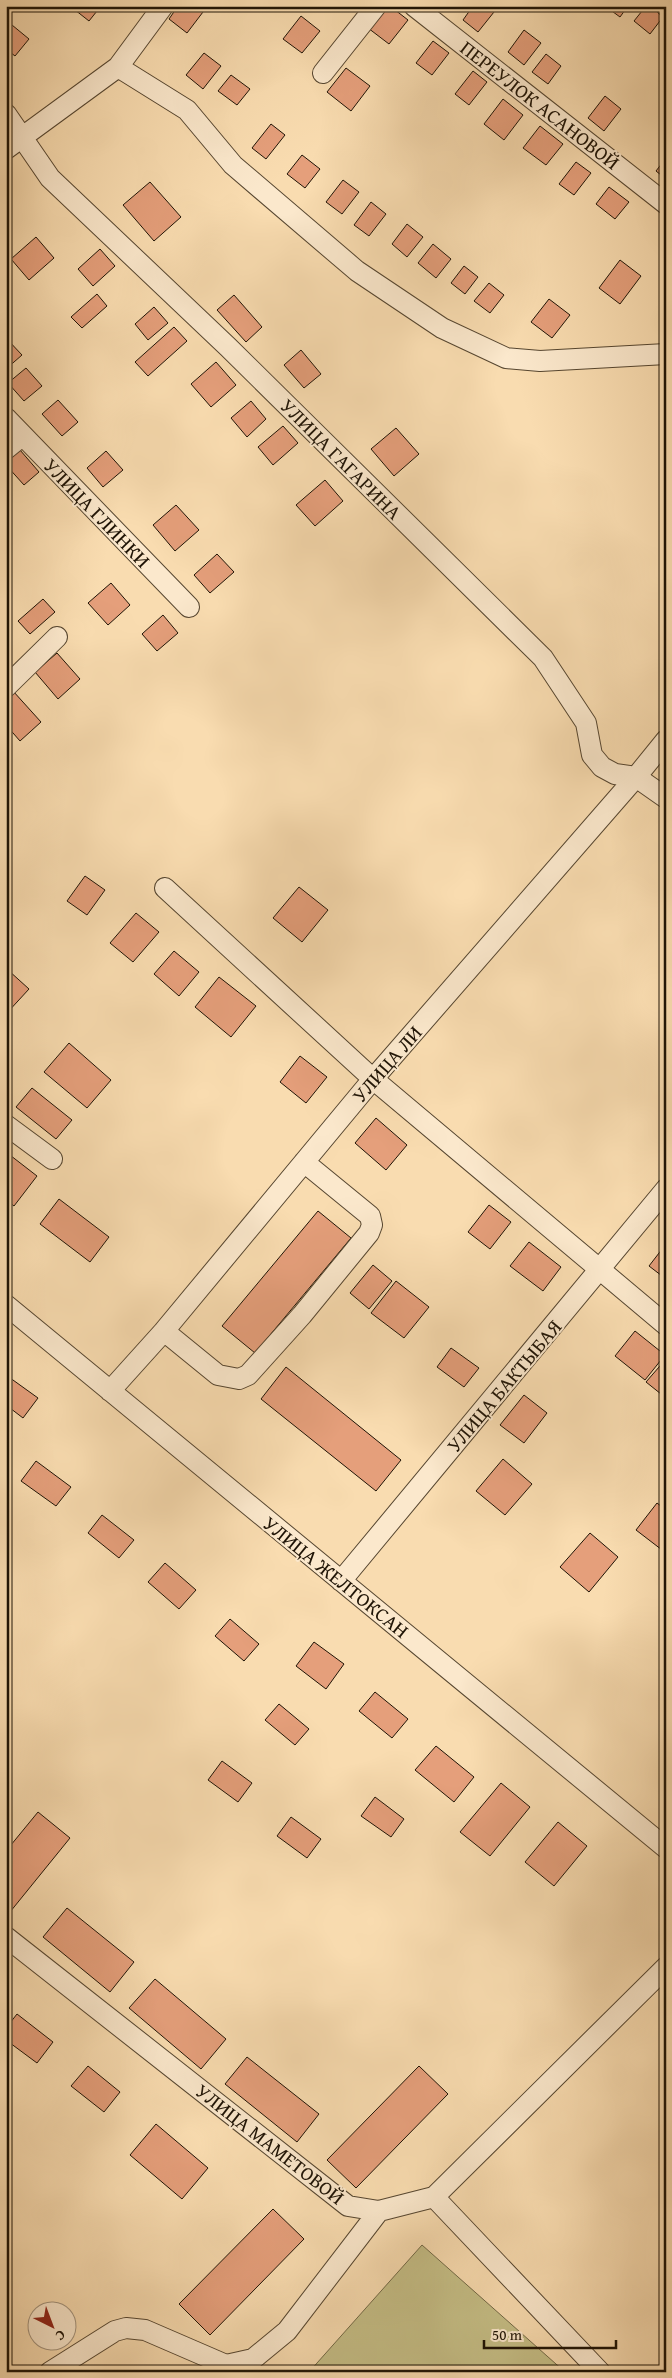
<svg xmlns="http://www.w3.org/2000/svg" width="672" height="2378" font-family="'Gentium Book Plus',serif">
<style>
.green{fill:#c5be86;stroke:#726946}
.building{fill:#e59f7b;stroke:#1f1406}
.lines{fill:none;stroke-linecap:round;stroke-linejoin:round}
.minor-casing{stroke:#564630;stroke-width:22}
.minor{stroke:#fbe8cc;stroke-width:20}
.labels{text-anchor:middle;stroke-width:4;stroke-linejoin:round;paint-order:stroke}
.street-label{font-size:20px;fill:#1f1406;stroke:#fbe8cc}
</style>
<rect width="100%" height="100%" fill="#f9dcb0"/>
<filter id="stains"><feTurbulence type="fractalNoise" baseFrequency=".004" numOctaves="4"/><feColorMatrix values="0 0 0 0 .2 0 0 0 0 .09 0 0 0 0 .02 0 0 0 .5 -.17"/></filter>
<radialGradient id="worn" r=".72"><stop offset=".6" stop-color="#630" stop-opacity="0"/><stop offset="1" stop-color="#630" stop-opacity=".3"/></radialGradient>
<!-- green -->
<path class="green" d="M422 2245 565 2372H309Z"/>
<!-- building -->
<path class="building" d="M70 6H101L89 21Z
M178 6H195L203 12 187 33 169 19Z
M385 6H390L408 20 389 44 368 28Z
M473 6H486L494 12 478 32 463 20Z
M605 6H628L620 17Z
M646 6H650L663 17 650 34 634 21Z
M301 16 320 31 302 53 283 39Z
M12 25 29 39 15 56 6 49V32Z
M524 30 541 43 524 65 508 52Z
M433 41 449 53 432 75 416 63Z
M204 53 221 66 203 89 186 75Z
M546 54 561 66 548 84 532 72Z
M346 68 370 86 351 111 327 92Z
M473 71 487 82 469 105 455 94Z
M231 75 250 89 237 105 218 91Z
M605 96 621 109 604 131 588 118Z
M503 99 523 115 504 140 484 124Z
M271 124 285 135 266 159 252 148Z
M540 126 563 144 546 165 523 148Z
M302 155 320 169 305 188 287 174Z
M666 158V179L656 171Z
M576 162 591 173 574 195 559 184Z
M343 180 359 192 342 214 326 202Z
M150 182 181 217 154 241 123 205Z
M609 187 629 202 615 219 596 204Z
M371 202 386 214 369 236 354 225Z
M407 224 423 237 407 257 392 244Z
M36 237 54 258 29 280 11 259Z
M433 244 451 259 436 278 418 263Z
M100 249 115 266 93 286 78 269Z
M620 260 641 276 620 304 599 288Z
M464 266 478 277 465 294 451 283Z
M489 283 504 295 490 313 474 301Z
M97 294 107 306 82 328 71 317Z
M234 295 262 327 246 342 217 310Z
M549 299 570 315 552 338 531 322Z
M154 307 168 323 148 340 135 324Z
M174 327 187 341 148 376 135 362Z
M6 338 22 355 6 369Z
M301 350 321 374 304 388 284 365Z
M216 362 236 385 211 407 191 384Z
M26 368 42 386 24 401 8 383Z
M58 400 78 422 62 436 42 414Z
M251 401 266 419 247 437 231 418Z
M283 426 298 443 273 465 258 447Z
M396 428 419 454 394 476 371 449Z
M20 450 39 472 24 485 6 465V462Z
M106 451 123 470 103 487 87 468Z
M325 480 343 501 315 526 296 505Z
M176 505 199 530 175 551 153 525Z
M217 554 234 572 210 593 194 575Z
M111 583 130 605 108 625 88 603Z
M43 599 55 612 30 634 18 621Z
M163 615 178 633 157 651 142 634Z
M57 653 80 679 58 699 35 672Z
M13 691 41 722 20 741 6 725V697Z
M85 876 105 890 87 915 67 901Z
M299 887 328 910 302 942 273 918Z
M136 913 159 932 133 962 110 943Z
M174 951 199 972 179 996 154 974Z
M8 970 29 989 6 1014V971Z
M219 977 256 1006 231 1037 195 1007Z
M69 1043 111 1080 87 1108 44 1072Z
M300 1056 327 1077 306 1103 280 1082Z
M32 1088 72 1120 56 1139 16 1107Z
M376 1118 407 1145 386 1170 355 1143Z
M6 1152 37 1176 14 1206 6 1200Z
M59 1199 109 1237 90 1262 40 1224Z
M489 1205 511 1222 490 1249 468 1232Z
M318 1211 351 1238 255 1353 222 1326Z
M529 1242 561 1267 543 1291 510 1266Z
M666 1244V1279L649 1266Z
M373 1265 392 1281 369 1309 350 1293Z
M396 1281 429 1307 404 1338 371 1313Z
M635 1331 665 1355 645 1380 615 1356Z
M451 1348 479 1368 464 1387 437 1367Z
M666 1359V1398L646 1382Z
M286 1367 401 1460 376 1491 261 1399Z
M6 1375 38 1398 23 1418 6 1405Z
M524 1395 547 1413 524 1443 500 1425Z
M503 1459 532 1484 505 1515 476 1491Z
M36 1461 71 1487 56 1506 21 1481Z
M657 1503 666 1510V1553L636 1530Z
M102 1515 134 1540 119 1558 88 1533Z
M590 1533 618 1557 589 1592 560 1567Z
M165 1563 196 1590 179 1609 148 1582Z
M230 1619 259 1644 244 1661 215 1636Z
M314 1642 344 1664 326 1689 296 1666Z
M375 1692 408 1719 392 1738 359 1711Z
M279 1704 309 1729 295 1745 265 1720Z
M436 1746 474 1777 454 1802 415 1770Z
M222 1761 252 1783 238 1802 208 1780Z
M501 1783 530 1807 490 1856 460 1832Z
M375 1797 404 1819 391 1837 361 1816Z
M38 1812 70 1838 10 1912 6 1909V1851Z
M291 1817 321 1839 307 1858 277 1836Z
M558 1822 587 1846 554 1886 525 1862Z
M67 1908 134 1962 110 1992 43 1937Z
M155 1979 226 2039 201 2069 129 2008Z
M17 2014 53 2042 37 2063 6 2040V2028Z
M247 2057 319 2114 297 2142 225 2084Z
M88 2066 120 2092 104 2112 71 2086Z
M419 2066 448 2094 356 2188 327 2160Z
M156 2124 208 2168 182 2199 130 2155Z
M273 2209 304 2239 210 2335 179 2304Z"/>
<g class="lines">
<defs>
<path id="minor" d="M414 6 666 204
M118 67 187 110 233 165 357 271 442 328 506 358 540 361 666 354
M323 73 376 6
M6 114 50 178 228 347 543 658 586 723 592 755 602 767 615 774 636 777 666 798
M6 149 118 67 163 6
M6 418 189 607
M6 449 22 436
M6 687 57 637
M165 888 373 1079 666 1325
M6 1125 52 1159
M6 1305 666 1848
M164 1331 218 1375 239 1379 248 1375 302 1315 369 1233 372 1225 370 1216 304 1162
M110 1391 164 1331 373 1079 636 777 666 740
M341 1581 666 1189
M6 1937 348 2206 379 2211 434 2197 666 1967
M434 2197 600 2372
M50 2372 115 2331 126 2328 145 2330 226 2365 253 2359 287 2331 379 2211"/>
</defs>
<!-- minor casing -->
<use href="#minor" class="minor-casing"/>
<!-- minor -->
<use href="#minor" class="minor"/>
</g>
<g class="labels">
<!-- street labels -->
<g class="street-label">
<text transform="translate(540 105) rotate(38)" y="7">ПЕРЕУЛОК АСАНОВОЙ</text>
<text transform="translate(341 459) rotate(45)" y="7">УЛИЦА ГАГАРИНА</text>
<text transform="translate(97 513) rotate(46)" y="7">УЛИЦА ГЛИНКИ</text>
<text transform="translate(387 1064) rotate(-49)" y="7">УЛИЦА ЛИ</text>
<text transform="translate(504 1386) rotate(-50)" y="7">УЛИЦА БАКТЫБАЯ</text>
<text transform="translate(336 1577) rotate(39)" y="7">УЛИЦА ЖЕЛТОКСАН</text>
<text transform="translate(270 2144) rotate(38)" y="7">УЛИЦА МАМЕТОВОЙ</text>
</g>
</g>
<!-- margin -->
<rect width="672" height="2378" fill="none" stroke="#f9dcb0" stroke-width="25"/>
<rect x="8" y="8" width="657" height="2363" fill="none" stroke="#1f1406" stroke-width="2.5"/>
<rect x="12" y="12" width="647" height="2353" fill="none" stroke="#1f1406"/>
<!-- north arrow -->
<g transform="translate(52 2326) rotate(138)"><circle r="24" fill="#fbe8cc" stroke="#a3937d"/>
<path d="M0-4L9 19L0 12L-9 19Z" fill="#8f2418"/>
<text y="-8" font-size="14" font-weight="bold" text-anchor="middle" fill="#1f1406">С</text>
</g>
<!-- scale -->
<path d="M484 2340v8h132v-8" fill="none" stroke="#1f1406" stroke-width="2.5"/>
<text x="492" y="2340" font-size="15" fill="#1f1406" stroke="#fbe8cc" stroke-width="4" paint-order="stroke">50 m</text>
<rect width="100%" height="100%" filter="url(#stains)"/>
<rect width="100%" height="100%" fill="url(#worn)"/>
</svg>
